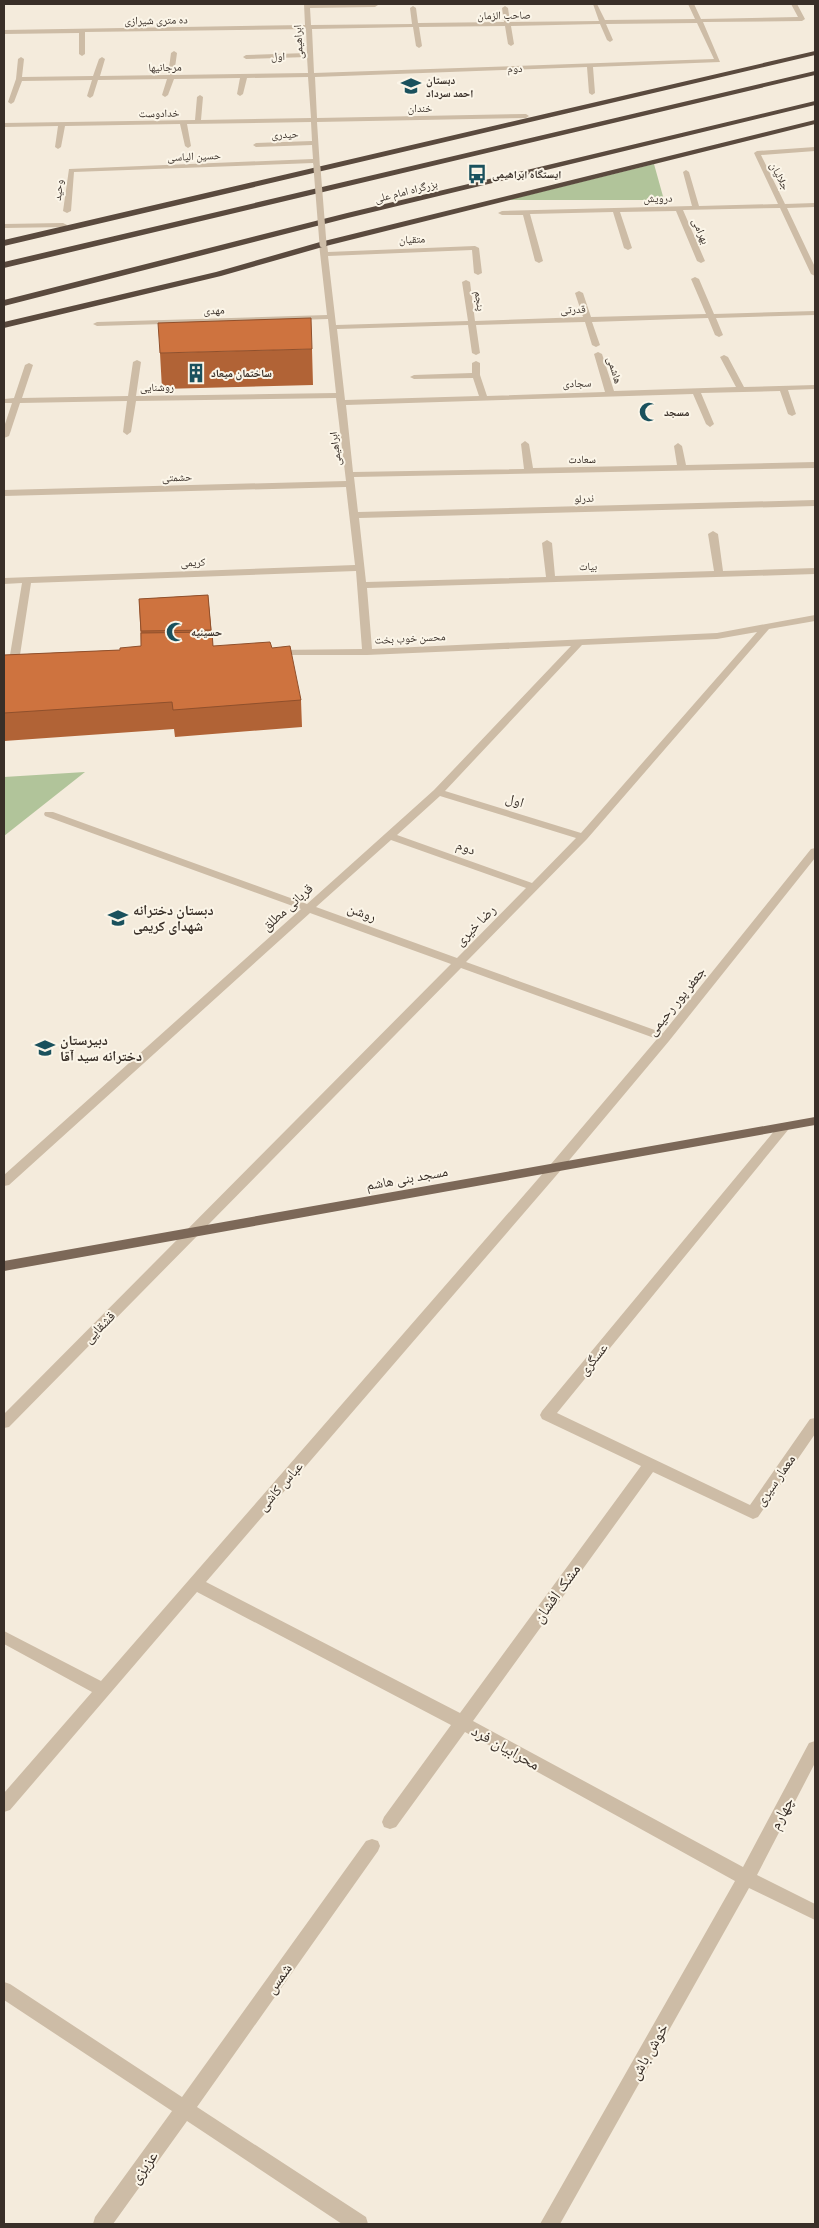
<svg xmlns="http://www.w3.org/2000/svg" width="819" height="2228" font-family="Cabin,'Noto Naskh Arabic',sans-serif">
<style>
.green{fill:#b1c49a}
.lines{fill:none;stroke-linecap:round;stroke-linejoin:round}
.minor{fill:#cdbca6;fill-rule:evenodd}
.major{fill:#7c6858;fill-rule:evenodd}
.highway{fill:#5a4a3e;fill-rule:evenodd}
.minor-bridge{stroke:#cdbca6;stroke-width:7}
.wall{fill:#b16336}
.building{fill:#ce733f;stroke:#90502c}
.labels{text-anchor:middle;stroke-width:4;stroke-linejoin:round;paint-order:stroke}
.far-street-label{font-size:11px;fill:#392f28;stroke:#fbf5e8}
.far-poi-label{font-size:11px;font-weight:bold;fill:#392f28;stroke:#fbf5e8;text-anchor:start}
.street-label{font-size:14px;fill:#392f28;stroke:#fbf5e8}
.poi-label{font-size:14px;font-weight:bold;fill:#392f28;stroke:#fbf5e8;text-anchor:start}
.near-street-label{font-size:16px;fill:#392f28;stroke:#fbf5e8}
</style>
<rect width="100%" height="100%" fill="#f4ebdc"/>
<!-- green -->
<path class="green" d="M654 164 664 200H508Z
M85 772 4 836V777Z"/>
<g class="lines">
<!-- minor -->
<path class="minor" d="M304 4 378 5 375 7 310 8 311 25 412 24 410 8 413 6 416 8 418 23 504 22 502 8 505 6 508 8 510 22 599 21 593 4H597L605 20 695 19 688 4H694L701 19 798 17 791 4H797L805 19 802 21 703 22 720 62 593 67 595 93 592 95 589 93 587 67 315 77 317 118 526 114 529 116 526 118 317 122 320 168 317 170 314 168 313 163 74 172 71 211 67 213 63 211 69 169 313 159 312 145 256 147 253 145 256 143 312 141 311 122 187 124 191 146 188 148 185 146 180 124 65 126 61 147 58 149 55 147 58 126 4 127V123L195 120 197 97 200 95 203 97 201 120 311 118 308 77 247 78 243 94 240 96 237 94 240 78 174 79 168 95 165 97 162 95 167 79 98 80 93 96 90 98 87 96 92 80 22 81 14 102 11 104 8 102 16 79 18 59 21 57 24 59 22 77 93 76 99 59 102 57 105 59 100 76 168 75 171 53 174 51 177 53 174 75 308 73 307 57 246 59 243 57 246 55 307 53 306 29 85 32V54L82 56 79 54V33L4 34V30L305 25ZM697 23 714 59 314 73 312 29 413 27 416 46 419 48 422 46 419 27 505 26 508 44 511 46 514 44 511 26 600 24 607 40 610 42 613 40 606 24Z
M815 147V151L761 155 785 204 815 203V207L787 208 815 267V276L811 274 780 208 683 210 705 261 701 263 697 261 676 211 620 212 632 248 628 250 624 248 613 212 530 214 543 261 539 263 535 261 523 215H502L498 213 502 211 692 206 683 172 686 170 689 172 699 206 778 204 754 153 757 151Z
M63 223 67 225 66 227 4 228V224Z
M323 242 327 244 328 252 475 246 479 248 482 273 478 275 474 273 472 250 328 256 336 325 468 321 462 282 466 280 470 282 475 321 583 317 575 293 579 291 583 293 591 317 706 314 691 279 695 277 699 279 714 314 815 311V315L716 318 723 335 719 337 715 335 708 318 592 322 600 345 596 347 592 345 585 322 476 325 480 353 476 355 472 353 468 325 337 329 345 400 479 396 473 378 414 379 410 377 414 375 472 373V363L476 361 480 363V375L487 396 605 392 594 354 598 352 602 354 614 391 736 387 720 357 724 355 728 357 744 387 815 385V389L788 390 796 414 792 416 788 414 780 391 701 393 714 424 710 427 706 424 693 394 346 405 353 472 524 469 521 444 525 441 529 444 533 468 677 465 674 446 678 443 682 446 686 465 815 462V468L354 477 358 512 815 500V506L359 518 366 582 546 577 542 543 547 540 552 543 555 576 714 571 708 534 713 531 718 534 723 571 815 568V574L367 588 372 649 717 633 815 615V621L769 629 587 839 466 962 663 1033 811 849 815 848V858L669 1041 561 1170 206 1582 460 1713 641 1466 542 1419 540 1415 542 1411 780 1124H788L790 1127 788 1130 557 1413 750 1505 810 1419 815 1418V1434L758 1517 753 1519 653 1472 473 1721 743 1867 809 1743 815 1741V1763L757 1875 815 1904V1920L749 1888 560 2224H540L735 1881 465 1732 396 1827 390 1829 384 1827 382 1822 384 1817 451 1725 197 1592 10 1810 4 1812V1793L92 1692 4 1644V1631L101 1681 551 1164 657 1039 461 968 9 1427 4 1428V1414L451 964 310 913 9 1185 4 1186V1175L301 909 45 816 44 814 45 812H53L307 904 434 790 571 646 367 655H272V651L275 650 362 649 356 571 31 583 20 655 15 658 10 655 22 583 4 584V578L355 565 346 487 4 496V490L346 481 336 398 136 401 131 432 127 435 123 432 127 401 20 403 9 436 4 438V427L12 403H4V399L14 398 25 365 29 363 33 365 22 398 128 396 133 362 137 360 141 362 136 396 336 393 328 319 97 326 93 324 97 322 327 315 319 244ZM757 632 581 833 445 791 582 645 717 639ZM440 796 576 838 532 883 397 835ZM391 840 526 888 457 958 316 907Z
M372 1839 378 1841 380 1846 378 1851 197 2107 366 2217 368 2224H342L187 2121 113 2224H93L95 2217 172 2111 4 2000V1982L10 1984 182 2097 366 1841Z"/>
<!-- major -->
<path class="major" d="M815 1117V1125L4 1271V1261Z"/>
<!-- highway -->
<path class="highway" d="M815 51V55L4 246V240Z
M815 71V75L4 268V262Z
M815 101V105L348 218 4 306V300L347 213Z
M815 120V124L326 246 221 276 4 328V322L216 272 320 242Z"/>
<!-- minor-bridge -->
<path class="minor-bridge" d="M317 168 323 244"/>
</g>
<!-- wall -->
<path class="wall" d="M312 349 313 385 162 389 160 353Z
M208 595 213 646 272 648 301 700 302 727 175 737 174 729 4 741V655L120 650 141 646 139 599Z"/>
<!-- building -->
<path class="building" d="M311 318 312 349 160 353 158 323Z
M208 595 211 630 141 631 139 599Z
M212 632 213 646 270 642 272 648 290 646 301 700 173 710 172 702 4 713V655L120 650V648L141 646V633Z"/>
<!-- icons -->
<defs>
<symbol id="school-bare" viewBox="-9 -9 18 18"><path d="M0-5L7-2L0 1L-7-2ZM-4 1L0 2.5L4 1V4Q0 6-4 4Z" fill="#1a515d" stroke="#fbf5e8" stroke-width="2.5" paint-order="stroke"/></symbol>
<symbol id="bus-bare" viewBox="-9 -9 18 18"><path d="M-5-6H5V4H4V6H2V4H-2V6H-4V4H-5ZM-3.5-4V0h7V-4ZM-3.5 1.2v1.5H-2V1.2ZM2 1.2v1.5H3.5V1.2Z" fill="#1a515d" stroke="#fbf5e8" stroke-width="2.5" paint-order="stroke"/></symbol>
<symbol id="building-bare" viewBox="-9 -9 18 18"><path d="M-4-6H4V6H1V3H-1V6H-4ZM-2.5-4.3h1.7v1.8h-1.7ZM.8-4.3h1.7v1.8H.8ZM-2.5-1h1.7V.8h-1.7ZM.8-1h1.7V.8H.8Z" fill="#1a515d" stroke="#fbf5e8" stroke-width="2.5" paint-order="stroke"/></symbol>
<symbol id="mosque-bare" viewBox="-9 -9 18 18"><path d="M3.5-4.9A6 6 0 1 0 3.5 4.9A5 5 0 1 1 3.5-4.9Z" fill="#1a515d" stroke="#fbf5e8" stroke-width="2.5" paint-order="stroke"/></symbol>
</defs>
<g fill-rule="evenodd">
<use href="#school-bare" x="397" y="72" width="28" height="28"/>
<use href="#bus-bare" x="463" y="160" width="28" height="28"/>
<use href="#building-bare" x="182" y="359" width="28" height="28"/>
<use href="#mosque-bare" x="635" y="398" width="28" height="28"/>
<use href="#mosque-bare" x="162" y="618" width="28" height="28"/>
<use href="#school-bare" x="104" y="904" width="28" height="28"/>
<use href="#school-bare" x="31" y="1034" width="28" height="28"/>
</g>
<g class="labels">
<!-- far-street labels -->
<g class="far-street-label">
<text transform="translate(504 15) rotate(-1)" y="4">صاحب الزمان</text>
<text transform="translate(156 20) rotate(-1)" y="4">ده متری شیرازی</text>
<text transform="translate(298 42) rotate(-93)" y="4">ابراهیمی</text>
<text transform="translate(278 56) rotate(-1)" y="4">اول</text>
<text transform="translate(165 67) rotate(-1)" y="4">مرجانیها</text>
<text transform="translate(515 68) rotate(-2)" y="4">دوم</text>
<text transform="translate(420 108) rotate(-1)" y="4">خندان</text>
<text transform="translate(159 113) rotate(-1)" y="4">خدادوست</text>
<text transform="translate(285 134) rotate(-2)" y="4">حیدری</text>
<text transform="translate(194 156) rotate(-2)" y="4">حسین الیاسی</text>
<text transform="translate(780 176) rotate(63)" y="4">جلالیان</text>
<text transform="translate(58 190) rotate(-84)" y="4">وحید</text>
<text transform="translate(406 191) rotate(-14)" y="4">بزرگراه امام علی</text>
<text transform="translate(658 198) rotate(-1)" y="4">درویش</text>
<text transform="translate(701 231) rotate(67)" y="4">بهرامی</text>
<text transform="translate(412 239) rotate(-2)" y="4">متقیان</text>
<text transform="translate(480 301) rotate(82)" y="4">پنجم</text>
<text transform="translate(573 309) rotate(-2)" y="4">قدرتی</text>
<text transform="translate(214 310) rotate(-2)" y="4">مهدی</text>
<text transform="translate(615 370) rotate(73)" y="4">هاشمی</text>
<text transform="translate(577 383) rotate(-2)" y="4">سجادی</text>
<text transform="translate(157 387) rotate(-1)" y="4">روشنایی</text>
<text transform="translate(335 449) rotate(-97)" y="4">ابراهیمی</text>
<text transform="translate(582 459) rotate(-1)" y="4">سعادت</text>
<text transform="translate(177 477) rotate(-2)" y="4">حشمتی</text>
<text transform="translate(584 498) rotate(-2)" y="4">ندرلو</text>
<text transform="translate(193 562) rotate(-2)" y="4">کریمی</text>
<text transform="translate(588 566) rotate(-1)" y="4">بیات</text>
<text transform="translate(410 638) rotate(-3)" y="4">محسن خوب بخت</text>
</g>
<!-- far-poi labels -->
<g class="far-poi-label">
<text x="426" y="84">دبستان<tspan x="426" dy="13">احمد سرداد</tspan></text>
<text x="492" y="178">ایستگاه ابراهیمی</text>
<text x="211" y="377">ساختمان میعاد</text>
<text x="664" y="416">مسجد</text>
<text x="191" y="636">حسینیه</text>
</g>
<!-- street labels -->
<g class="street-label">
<text transform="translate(515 800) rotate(17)" y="5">اول</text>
<text transform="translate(466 847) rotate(20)" y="5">دوم</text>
<text transform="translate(287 907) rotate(-42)" y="5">قربانی مطلق</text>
<text transform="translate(362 912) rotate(20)" y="5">روشن</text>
<text transform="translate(475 925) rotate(-45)" y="5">رضا خیری</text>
<text transform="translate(676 1001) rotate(-51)" y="5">جعفر پور رحیمی</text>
<text transform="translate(407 1178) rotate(-10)" y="5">مسجد بنی هاشم</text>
<text transform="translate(99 1327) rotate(-45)" y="5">قشقایی</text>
<text transform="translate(593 1359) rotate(-51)" y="5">عسگری</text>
<text transform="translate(775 1480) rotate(-55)" y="5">معمار سیری</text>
<text transform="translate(280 1486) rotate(-49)" y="5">عباس کاشی</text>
</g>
<!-- poi labels -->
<g class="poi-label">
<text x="133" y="915">دبستان دخترانه<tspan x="133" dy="16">شهدای کریمی</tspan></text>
<text x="60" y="1045">دبیرستان<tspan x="60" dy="16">دخترانه سید آقا</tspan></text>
</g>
<!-- near-street labels -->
<g class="near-street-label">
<text transform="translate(556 1593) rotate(-54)" y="6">مشک افشان</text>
<text transform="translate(506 1747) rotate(29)" y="6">محرابیان فرد</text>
<text transform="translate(781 1813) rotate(-62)" y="6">چهارم</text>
<text transform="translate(278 1978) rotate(-54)" y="6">شمس</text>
<text transform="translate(648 2051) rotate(-60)" y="6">خوش باش</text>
<text transform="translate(143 2167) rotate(-54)" y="6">عزیزی</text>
</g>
</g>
<!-- border -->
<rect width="819" height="2228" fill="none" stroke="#392f28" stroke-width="10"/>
</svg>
